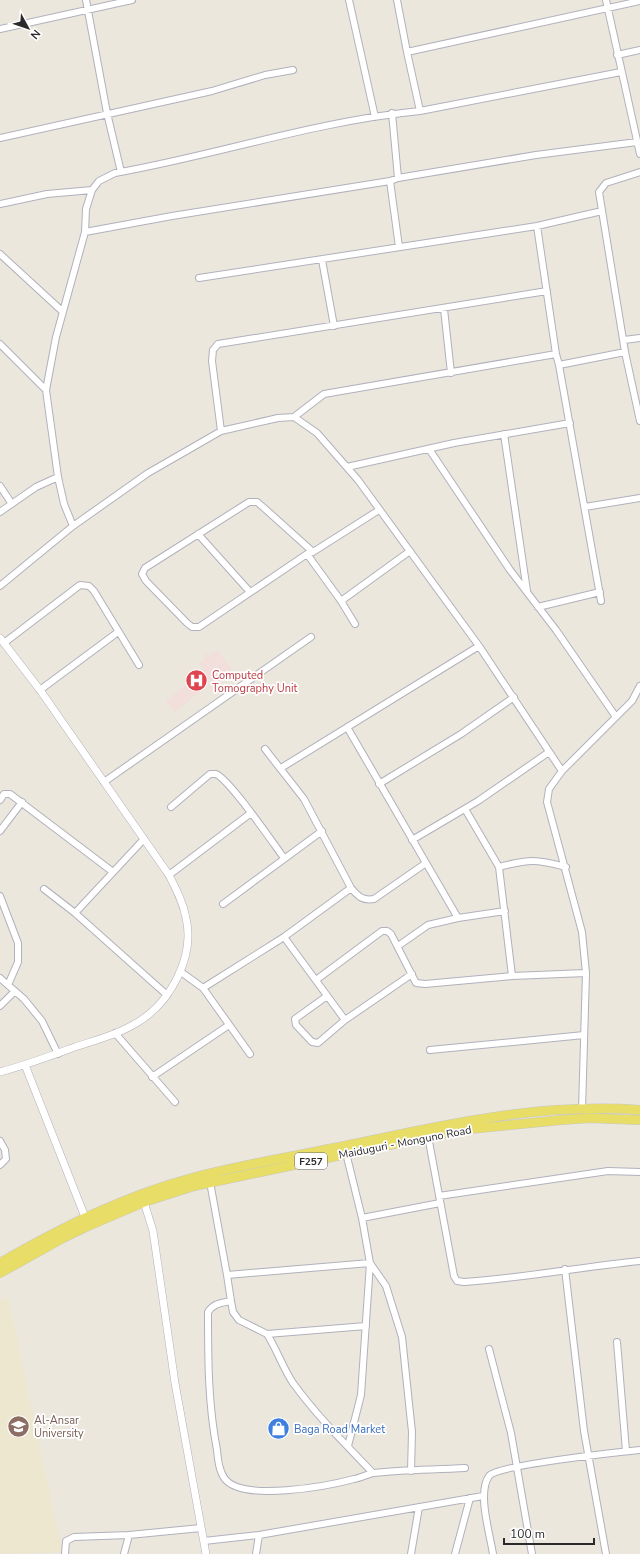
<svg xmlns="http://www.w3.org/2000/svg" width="640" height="1554" font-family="'Nunito Sans',sans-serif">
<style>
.education{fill:#ece7ce}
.medical{fill:#f2dedb}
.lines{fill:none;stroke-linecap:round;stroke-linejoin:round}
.minor-casing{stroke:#b1b1bd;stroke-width:8}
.tertiary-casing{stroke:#b1b1bd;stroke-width:8}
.primary-casing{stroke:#c8c8c8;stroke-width:10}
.minor{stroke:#fff;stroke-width:6}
.tertiary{stroke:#fff;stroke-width:7}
.primary{stroke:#e7dd67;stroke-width:9}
.labels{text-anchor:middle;stroke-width:3.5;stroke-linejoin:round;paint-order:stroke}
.shield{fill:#fff;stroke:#6a6a6a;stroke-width:1}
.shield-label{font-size:10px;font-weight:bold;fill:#2a2a2a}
.health-label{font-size:11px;fill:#be3a42;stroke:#fff;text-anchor:start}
.street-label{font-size:11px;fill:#2a2a2a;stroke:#fff}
.education-label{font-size:11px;fill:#785e54;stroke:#fff;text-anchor:start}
.shop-label{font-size:11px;fill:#366cbe;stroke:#fff;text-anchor:start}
</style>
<rect width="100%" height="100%" fill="#ebe7dd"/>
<!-- education -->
<path class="education" d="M8 1296 62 1552 0 1554V1301Z"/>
<!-- medical -->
<path class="medical" d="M217 650 231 668 229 670 231 673 216 685 209 677 199 685 202 690 175 712 166 701 204 670 199 664 206 658 205 655 207 653 210 656Z"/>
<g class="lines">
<defs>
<path id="minor" d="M86 0 107 113 121 172
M349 0 375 117
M397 0 407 52 420 111
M606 0 640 154
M0 29 132 0
M407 52 640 1
M617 55 640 50
M392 113 398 178
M0 138 212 91 265 75 293 70
M640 172 606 183 599 192 625 352 640 421
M390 181 399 247
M0 204 47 194 92 190
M537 226 556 354 559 365 601 601
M85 232 172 216 390 181 398 178 536 155 637 142
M0 254 62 311
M322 260 334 326
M199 278 537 226 602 211
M444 309 451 373
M624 340 640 338
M0 344 46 390
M559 365 625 352
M294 417 324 394 556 354
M221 431 212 361 213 350 218 344 547 291
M504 434 527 591
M429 449 510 570 556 630 616 717
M347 467 454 443 570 423
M0 486 12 504
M585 507 640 498
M0 512 36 487 58 477
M73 526 64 504 58 477 46 390 56 337 85 232 86 209 92 190 99 181 115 173C217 155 316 121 420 111L621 72
M198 534 250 592
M313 552 263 507 257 502H249L145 568 142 574 146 581 187 623 192 627H199L307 554 313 552 379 510
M307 554 341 601 355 624
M0 586 73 526 148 473 221 431 278 418 294 417 317 433 358 480 479 646 562 771
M341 601 410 551
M538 607 600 592
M4 643 80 585 89 586 94 591 139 665
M40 690 118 632
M347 727 458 918
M265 749 304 799 351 888C358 896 362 901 374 899L426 863
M281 768 479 646
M104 782 311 637
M379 784 461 734 514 697
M0 800 4 794H10L14 797 113 872
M171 807 210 774C210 774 215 774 216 774 230 780 273 843 284 858
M465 809 499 867 512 976
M0 831 22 802
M412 840 478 801 549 752
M499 867C529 859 536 859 566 867
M169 875 251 813
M44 889 75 913 167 995
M0 896 18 943V962L8 985
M223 904 322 831
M75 913 144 839
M284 937 345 1020
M398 946 428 925 458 918 505 911
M181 972 203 988 250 1054
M0 978 24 999 42 1021 58 1054
M316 980 382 931H387L391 934 416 983 425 984 512 976 586 973
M203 988 284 937 351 888
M327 996 295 1019 296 1025 312 1042 318 1043 345 1020 412 974
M0 1006 15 991
M115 1033 175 1102
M430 1050 584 1035
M152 1077 229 1025
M582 1110 586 973 582 932 547 802 549 789 562 771 632 701 640 686
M428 1136 454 1276 457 1281 464 1282C523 1278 581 1267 640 1261
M0 1141 5 1150 6 1159 0 1165
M346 1153 362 1218 370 1263 361 1395 348 1446
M210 1182 227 1275 231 1301 233 1312 239 1320 267 1334 366 1326
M439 1196 608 1171 640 1172
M362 1218 440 1203
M370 1263 386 1286 402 1337 412 1432 411 1471
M565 1269 584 1431 606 1554
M227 1275 370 1263
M231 1301C221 1303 214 1303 208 1312 208 1358 208 1404 217 1450 218 1460 219 1471 225 1479 243 1502 328 1486 354 1479 361 1478 367 1474 374 1473 404 1469 435 1470 465 1468
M267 1334C277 1350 283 1368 293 1383 317 1416 345 1444 373 1473
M617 1342 626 1451
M489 1349 511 1433 532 1554
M204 1541 259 1535 483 1496
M65 1554 66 1541 74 1537 129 1535 201 1528
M124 1554 129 1535
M256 1554 259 1535
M411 1554 419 1507
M455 1554 470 1498
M493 1554C490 1534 477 1493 489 1476 497 1465 620 1452 640 1450"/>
<path id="tertiary" d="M0 638 40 690 169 875C176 889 183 902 186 918 195 956 171 1002 138 1022 119 1034 96 1040 75 1047 50 1056 26 1065 0 1072
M25 1065 87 1222
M144 1202 153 1231 175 1383 206 1554"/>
<path id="primary" d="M0 1263C61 1228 124 1196 192 1178 247 1163 303 1155 359 1143 450 1123 545 1103 640 1110
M0 1273 63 1238 88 1226 144 1202 194 1186 460 1130 561 1120 590 1118 640 1120"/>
</defs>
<!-- minor casing -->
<use href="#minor" class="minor-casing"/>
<!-- tertiary casing -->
<use href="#tertiary" class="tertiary-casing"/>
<!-- primary casing -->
<use href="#primary" class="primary-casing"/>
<!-- minor -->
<use href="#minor" class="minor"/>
<!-- tertiary -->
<use href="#tertiary" class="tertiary"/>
<!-- primary -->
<use href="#primary" class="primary"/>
</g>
<!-- icons -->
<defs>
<symbol id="hospital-disc" viewBox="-11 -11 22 22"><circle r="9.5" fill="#e0444e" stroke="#fff"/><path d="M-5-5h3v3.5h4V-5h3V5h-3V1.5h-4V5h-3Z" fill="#fff"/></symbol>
<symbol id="university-disc" viewBox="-11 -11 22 22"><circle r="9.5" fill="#8d6e63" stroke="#fff"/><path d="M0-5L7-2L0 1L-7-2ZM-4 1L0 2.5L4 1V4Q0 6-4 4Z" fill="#fff"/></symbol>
<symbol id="shop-disc" viewBox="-11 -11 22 22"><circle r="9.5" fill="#3f7fe0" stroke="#fff"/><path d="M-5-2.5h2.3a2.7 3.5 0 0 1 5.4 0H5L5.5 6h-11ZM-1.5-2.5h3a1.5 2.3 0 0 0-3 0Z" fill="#fff"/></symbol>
</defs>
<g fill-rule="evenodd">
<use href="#hospital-disc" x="184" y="668" width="25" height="25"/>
<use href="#university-disc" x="6" y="1414" width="25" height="25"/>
<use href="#shop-disc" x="266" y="1416" width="25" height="25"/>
</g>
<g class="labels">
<!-- shield labels -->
<rect class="shield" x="295" y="1153" width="32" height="16" rx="3"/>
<g class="shield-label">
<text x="311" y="1165">F257</text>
</g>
<!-- health labels -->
<g class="health-label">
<text x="212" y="679">Computed<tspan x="212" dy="13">Tomography Unit</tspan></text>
</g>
<!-- street labels -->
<g class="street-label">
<text transform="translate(405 1142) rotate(-11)" y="4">Maiduguri - Monguno Road</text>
</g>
<!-- education labels -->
<g class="education-label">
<text x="34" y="1424">Al-Ansar<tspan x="34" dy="13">University</tspan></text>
</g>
<!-- shop labels -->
<g class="shop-label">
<text x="294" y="1433">Baga Road Market</text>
</g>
</g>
<!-- north arrow -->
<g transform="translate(28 28) rotate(130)" stroke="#ffffff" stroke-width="3" paint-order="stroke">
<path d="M0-3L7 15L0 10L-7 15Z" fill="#2a2a2a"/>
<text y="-6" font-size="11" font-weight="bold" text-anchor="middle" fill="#2a2a2a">N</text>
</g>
<!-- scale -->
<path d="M504 1538v6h90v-6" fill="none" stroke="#2a2a2a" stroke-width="2"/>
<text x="510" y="1538" font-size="12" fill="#2a2a2a" stroke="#ffffff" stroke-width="3" paint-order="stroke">100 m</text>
</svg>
